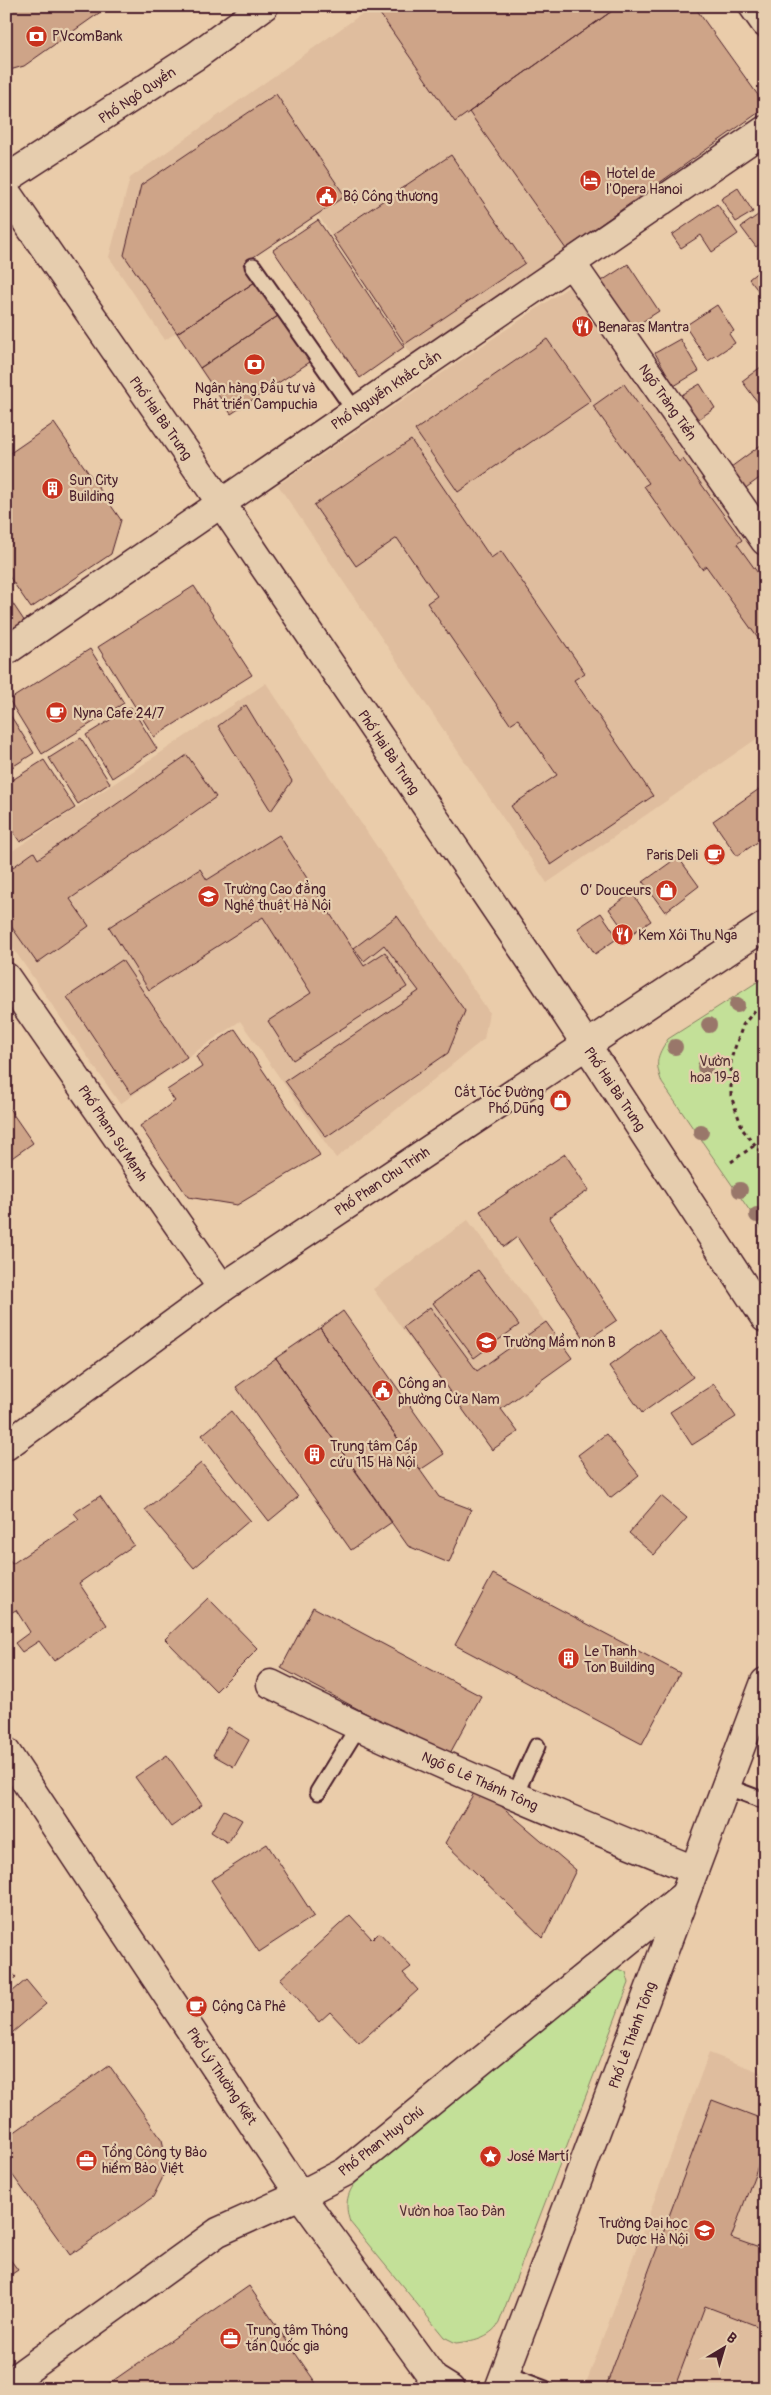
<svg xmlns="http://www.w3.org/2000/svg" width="771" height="2395" font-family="Pangolin,sans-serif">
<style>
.built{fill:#dfbd9e}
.green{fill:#c3e098;stroke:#868062}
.building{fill:#cea488;stroke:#4a1f2b}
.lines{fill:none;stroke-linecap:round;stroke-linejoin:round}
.lane-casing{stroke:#4a1f2b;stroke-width:19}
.street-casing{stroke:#4a1f2b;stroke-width:31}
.secondary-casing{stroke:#4a1f2b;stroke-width:31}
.path{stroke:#4a1f2b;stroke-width:3;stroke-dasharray:4 4;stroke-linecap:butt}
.lane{stroke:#e6cdae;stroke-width:15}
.street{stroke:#e6cdae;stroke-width:28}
.secondary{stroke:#e6cdae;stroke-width:28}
.tree{fill:#99776a}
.labels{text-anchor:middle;stroke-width:4.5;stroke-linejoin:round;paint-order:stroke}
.poi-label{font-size:14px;fill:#4a1f2b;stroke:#e6cdae;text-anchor:start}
.street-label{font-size:14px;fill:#4a1f2b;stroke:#e6cdae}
.park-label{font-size:14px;fill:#563236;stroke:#e6cdae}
</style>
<rect width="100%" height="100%" fill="#eaccaa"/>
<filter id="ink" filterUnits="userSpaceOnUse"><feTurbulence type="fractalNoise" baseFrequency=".02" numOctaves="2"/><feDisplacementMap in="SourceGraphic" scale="10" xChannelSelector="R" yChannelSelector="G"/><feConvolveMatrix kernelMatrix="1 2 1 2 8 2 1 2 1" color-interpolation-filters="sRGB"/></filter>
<g filter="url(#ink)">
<!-- built -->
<path class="built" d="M373 6H619L566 249 412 355 318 215 243 264 255 282 165 340 109 257 130 178Z
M573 284 765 559V693L758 697 765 708V733L547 883 278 485Z
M266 683 489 1012 484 1039 336 1158 240 1021 120 1104 6 938V855Z
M468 1220 572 1358 501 1408 518 1432 492 1450 373 1289Z
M709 2053 765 2074V2389H584Z"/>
<!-- green -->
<path class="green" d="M765 977V1233L662 1083C655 1063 656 1057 668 1039Z
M616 1968 626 1972 629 1983 499 2323C490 2338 472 2341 456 2343L444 2337 350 2222C344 2204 347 2192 359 2178Z"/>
<!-- building -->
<path class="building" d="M6 6H109L24 66 6 71Z
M385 6H619L455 122 378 11Z
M619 6H694L765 105V108L566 249 469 112Z
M276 94 345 196 243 264 255 282 177 333 124 255 141 185Z
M451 155 525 263 405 344 332 235Z
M738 188 753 212 736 222 721 199Z
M717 204 738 234 712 252 701 235 681 248 672 235Z
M765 210V240L756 247 741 227Z
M318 220 404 347 360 378 273 250Z
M628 264 659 311 628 331 597 284Z
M765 266V297L764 298 749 279Z
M255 282 278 316 200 368 177 333Z
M717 305 734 331 729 334 735 343 708 361 685 326Z
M278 316 310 362 231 414 200 368Z
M547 339 591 401 458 492 415 430Z
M680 339 699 371 674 386 655 353Z
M765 364V399L759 404 742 381Z
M624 384 679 462 683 459 742 540 737 544 765 583V648L706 566 702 569 644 486 649 483 593 406Z
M700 384 715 408 691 424 675 399Z
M54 423 121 520 111 554 31 608 6 572V456Z
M411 440 491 558 501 551 585 673 574 680 653 796 551 865 511 806 557 775 518 719 510 724 427 603 437 596 397 538 356 566 314 505Z
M765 442V474L743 490 727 470Z
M194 586 252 675 154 737 98 647Z
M7 595 29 628 13 639 6 628Z
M90 649 124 703 42 754 9 700Z
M246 705 292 781 271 811 218 726Z
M131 707 157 749 112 778 86 735Z
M7 710 34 753 6 771V711Z
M81 738 110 783 78 804 49 758Z
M187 755 216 797 70 899 89 926 37 963 6 919V872L34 852 38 859Z
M44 760 75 808 20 842 6 821V784Z
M765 785V837L737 856 713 821Z
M279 835 364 966 385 952 407 987 293 1060 268 1021 311 993 263 917 149 990 109 927 200 869 207 880Z
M678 857 699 886 665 912 643 882Z
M632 893 651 921 628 936 609 909Z
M601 913 618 938 595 954 578 928Z
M397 916 465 1011 448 1053 326 1137 285 1081 419 991 384 945 364 961 354 948Z
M122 960 187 1057 131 1094 67 997Z
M235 1029 320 1155 237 1205 188 1197 140 1126 175 1101 167 1090 202 1067 196 1056Z
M6 1104 33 1143 6 1162Z
M565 1154 589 1190 549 1217 617 1320 586 1341 517 1237 504 1247 480 1211Z
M478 1270 519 1325 474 1358 433 1303Z
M6 1307 11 1308 6 1339Z
M430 1307 477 1371 546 1322 572 1358 501 1409 518 1432 492 1450 403 1327Z
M343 1311 444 1454 420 1470 320 1328Z
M320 1328 439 1497 471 1509 449 1563 408 1546 276 1358Z
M659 1330 693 1377 642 1413 609 1366Z
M276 1358 392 1522 351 1550 236 1387Z
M714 1384 736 1417 692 1445 670 1412Z
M231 1411 298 1497 269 1521 202 1435Z
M606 1434 639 1475 610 1498 578 1455Z
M201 1463 250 1520 194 1568 145 1510Z
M100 1496 134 1545 79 1583 107 1625 54 1661 39 1641 22 1652 15 1643 30 1632 16 1610 6 1615V1558L8 1557 12 1564 79 1519 74 1513Z
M661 1496 687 1518 654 1555 629 1533Z
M493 1574 680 1673 642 1744 455 1645Z
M208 1598 258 1649 216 1691 165 1639Z
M313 1607 481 1696 448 1757 281 1668Z
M228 1727 249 1740 234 1767 213 1755Z
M167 1755 202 1805 171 1827 135 1777Z
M478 1786 576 1870 543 1938 445 1843Z
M224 1810 242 1820 228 1843 211 1832Z
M267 1844 314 1916 259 1952 211 1880Z
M350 1915 372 1939 379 1932 411 1967 403 1973 418 1990 359 2043 330 2012 319 2022 280 1979Z
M6 1966 16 1977 6 1985Z
M26 1980 46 2004 6 2038V1997Z
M109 2065 162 2140 165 2153V2167L162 2179 153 2197 70 2255 6 2166V2138Z
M712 2100 765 2120V2147L731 2238 765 2250V2329L705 2306 674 2389H605Z
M6 2254 18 2270 6 2278Z
M249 2286 320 2389H101Z"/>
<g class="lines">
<defs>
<path id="lane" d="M253 266 355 411
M725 1786 765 1801
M318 1792 358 1727
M514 1797 537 1746
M505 2374 545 2389"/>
<path id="street" d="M571 263 765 541
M6 651 765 130
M6 977 222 1288
M271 1684C409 1753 551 1812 694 1870
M6 2385 218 2232 300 2195 345 2172 683 1896"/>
<path id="secondary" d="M753 6 765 23
M6 179 197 55 264 6
M6 192 221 503 538 971 765 1318
M6 1446 222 1288 765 926
M6 1752 300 2195 434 2379 450 2389
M499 2389 765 1682"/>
</defs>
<!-- lane casing -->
<use href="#lane" class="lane-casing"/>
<!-- street casing -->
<use href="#street" class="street-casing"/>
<!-- secondary casing -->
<use href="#secondary" class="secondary-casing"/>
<!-- path -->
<path class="path" d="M765 998 743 1025 731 1059V1096L743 1130 765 1157
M731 1162 755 1145"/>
<!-- lane -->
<use href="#lane" class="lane"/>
<!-- street -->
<use href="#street" class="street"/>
<!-- secondary -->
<use href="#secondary" class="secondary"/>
</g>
<!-- trees -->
<g class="tree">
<circle cx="737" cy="1005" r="8"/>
<circle cx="709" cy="1025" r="8"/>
<circle cx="675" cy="1047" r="8"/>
<circle cx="705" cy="1067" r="8"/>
<circle cx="701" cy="1132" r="8"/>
<circle cx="740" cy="1190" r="8"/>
<circle cx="757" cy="1215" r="8"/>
</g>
</g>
<!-- icons -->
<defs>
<symbol id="bank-disc" viewBox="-11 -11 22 22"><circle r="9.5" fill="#c8321e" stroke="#e6cdae"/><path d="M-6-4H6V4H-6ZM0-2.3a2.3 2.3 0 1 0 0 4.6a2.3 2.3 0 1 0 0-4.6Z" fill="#fff"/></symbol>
<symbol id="hotel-disc" viewBox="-11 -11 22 22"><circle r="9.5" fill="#c8321e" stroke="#e6cdae"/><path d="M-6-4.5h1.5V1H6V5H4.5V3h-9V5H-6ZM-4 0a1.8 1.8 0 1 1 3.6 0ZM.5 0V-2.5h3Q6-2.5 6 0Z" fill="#fff"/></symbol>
<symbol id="civic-disc" viewBox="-11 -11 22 22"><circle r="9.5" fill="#c8321e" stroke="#e6cdae"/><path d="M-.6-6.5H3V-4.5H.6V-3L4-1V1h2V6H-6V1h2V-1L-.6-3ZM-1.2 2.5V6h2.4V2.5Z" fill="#fff"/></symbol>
<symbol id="restaurant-disc" viewBox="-11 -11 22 22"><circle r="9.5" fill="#c8321e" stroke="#e6cdae"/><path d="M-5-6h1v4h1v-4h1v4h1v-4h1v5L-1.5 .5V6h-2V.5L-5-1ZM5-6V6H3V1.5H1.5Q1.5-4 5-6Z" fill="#fff"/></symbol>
<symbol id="building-disc" viewBox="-11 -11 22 22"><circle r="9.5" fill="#c8321e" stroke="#e6cdae"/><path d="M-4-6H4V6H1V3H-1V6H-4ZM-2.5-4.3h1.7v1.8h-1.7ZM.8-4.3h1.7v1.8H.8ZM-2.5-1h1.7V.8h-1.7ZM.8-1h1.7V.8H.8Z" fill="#fff"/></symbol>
<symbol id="cafe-disc" viewBox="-11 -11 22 22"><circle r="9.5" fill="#c8321e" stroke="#e6cdae"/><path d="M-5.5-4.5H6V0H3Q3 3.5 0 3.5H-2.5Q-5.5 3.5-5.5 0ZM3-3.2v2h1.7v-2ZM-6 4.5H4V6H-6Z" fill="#fff"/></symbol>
<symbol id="shop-disc" viewBox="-11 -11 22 22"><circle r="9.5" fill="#c8321e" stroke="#e6cdae"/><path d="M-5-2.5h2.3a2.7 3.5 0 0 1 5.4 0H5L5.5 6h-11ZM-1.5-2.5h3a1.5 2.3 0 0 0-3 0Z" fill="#fff"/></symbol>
<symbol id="university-disc" viewBox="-11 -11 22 22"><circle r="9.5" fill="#c8321e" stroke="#e6cdae"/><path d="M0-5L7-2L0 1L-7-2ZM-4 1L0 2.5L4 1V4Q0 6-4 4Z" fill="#fff"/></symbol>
<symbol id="school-disc" viewBox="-11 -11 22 22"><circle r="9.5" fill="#c8321e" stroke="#e6cdae"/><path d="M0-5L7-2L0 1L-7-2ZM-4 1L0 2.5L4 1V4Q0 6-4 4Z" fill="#fff"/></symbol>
<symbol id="sight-disc" viewBox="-11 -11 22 22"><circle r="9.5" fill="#c8321e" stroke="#e6cdae"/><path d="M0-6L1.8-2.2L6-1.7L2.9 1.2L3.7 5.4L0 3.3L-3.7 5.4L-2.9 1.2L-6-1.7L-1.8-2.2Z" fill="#fff"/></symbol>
<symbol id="office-disc" viewBox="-11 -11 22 22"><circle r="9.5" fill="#c8321e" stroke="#e6cdae"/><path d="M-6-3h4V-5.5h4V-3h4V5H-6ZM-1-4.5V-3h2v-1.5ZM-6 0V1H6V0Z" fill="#fff"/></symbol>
</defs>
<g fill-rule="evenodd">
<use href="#bank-disc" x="24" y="24" width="25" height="25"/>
<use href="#hotel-disc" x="578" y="168" width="25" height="25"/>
<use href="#civic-disc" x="314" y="184" width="25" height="25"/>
<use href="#restaurant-disc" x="570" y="314" width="25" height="25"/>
<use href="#bank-disc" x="242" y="352" width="25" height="25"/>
<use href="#building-disc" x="40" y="476" width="25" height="25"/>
<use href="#cafe-disc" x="44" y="700" width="25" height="25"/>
<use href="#cafe-disc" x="702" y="842" width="25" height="25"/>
<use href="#shop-disc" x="654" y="878" width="25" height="25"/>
<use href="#university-disc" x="196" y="884" width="25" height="25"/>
<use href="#restaurant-disc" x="610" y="922" width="25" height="25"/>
<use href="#shop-disc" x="548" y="1088" width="25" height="25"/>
<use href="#school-disc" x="474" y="1330" width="25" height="25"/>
<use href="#civic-disc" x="370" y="1378" width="25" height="25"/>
<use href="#building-disc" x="302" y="1442" width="25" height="25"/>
<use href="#building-disc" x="556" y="1646" width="25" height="25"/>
<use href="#cafe-disc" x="184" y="1994" width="25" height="25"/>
<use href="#sight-disc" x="478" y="2144" width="25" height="25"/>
<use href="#office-disc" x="74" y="2148" width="25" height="25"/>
<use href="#university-disc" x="692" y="2218" width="25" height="25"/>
<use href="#office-disc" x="218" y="2326" width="25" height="25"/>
</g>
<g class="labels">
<!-- poi labels -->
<g class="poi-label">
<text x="52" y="41">PVcomBank</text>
<text x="606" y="178">Hotel de<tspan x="606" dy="16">l'Opera Hanoi</tspan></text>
<text x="343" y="201">Bộ Công thương</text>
<text x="598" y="332">Benaras Mantra</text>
<text x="255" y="393" text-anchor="middle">Ngân hàng Đầu tư và<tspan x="255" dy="16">Phát triển Campuchia</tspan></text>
<text x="69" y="485">Sun City<tspan x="69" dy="16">Building</tspan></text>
<text x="73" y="718">Nyna Cafe 24/7</text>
<text x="698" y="860" text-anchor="end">Paris Deli</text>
<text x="224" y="894">Trường Cao đẳng<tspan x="224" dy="16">Nghệ thuật Hà Nội</tspan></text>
<text x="651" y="895" text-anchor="end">O’ Douceurs</text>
<text x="638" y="940">Kem Xôi Thu Nga</text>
<text x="544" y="1097" text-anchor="end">Cắt Tóc Đường<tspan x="544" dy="16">Phố Dũng</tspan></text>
<text x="503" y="1347">Trường Mầm non B</text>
<text x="398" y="1388">Công an<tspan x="398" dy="16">phường Cửa Nam</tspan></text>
<text x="330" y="1451">Trung tâm Cấp<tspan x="330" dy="16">cứu 115 Hà Nội</tspan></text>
<text x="584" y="1656">Le Thanh<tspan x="584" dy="16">Ton Building</tspan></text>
<text x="212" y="2011">Cộng Cà Phê</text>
<text x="102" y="2157">Tổng Công ty Bảo<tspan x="102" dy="16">hiểm Bảo Việt</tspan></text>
<text x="507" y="2161">José Martí</text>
<text x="688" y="2228" text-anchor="end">Trường Đại học<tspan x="688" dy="16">Dược Hà Nội</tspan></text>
<text x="246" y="2335">Trung tâm Thông<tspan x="246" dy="16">tấn Quốc gia</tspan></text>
</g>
<!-- street labels -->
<g class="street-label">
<text transform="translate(137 95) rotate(-34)" y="5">Phố Ngô Quyền</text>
<text transform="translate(386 390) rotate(-34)" y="5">Phố Nguyễn Khắc Cần</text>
<text transform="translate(668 402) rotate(55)" y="5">Ngõ Tràng Tiền</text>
<text transform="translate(161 418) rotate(55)" y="5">Phố Hai Bà Trưng</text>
<text transform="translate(389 752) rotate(56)" y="5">Phố Hai Bà Trưng</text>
<text transform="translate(615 1089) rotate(56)" y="5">Phố Hai Bà Trưng</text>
<text transform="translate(113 1133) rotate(56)" y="5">Phố Phạm Sư Mạnh</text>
<text transform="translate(382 1181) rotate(-34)" y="5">Phố Phan Chu Trinh</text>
<text transform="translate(480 1781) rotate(24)" y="5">Ngõ 6 Lê Thánh Tông</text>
<text transform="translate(632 2035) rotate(-70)" y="5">Phố Lê Thánh Tông</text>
<text transform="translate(222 2076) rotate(56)" y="5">Phố Lý Thường Kiệt</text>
<text transform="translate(381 2141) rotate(-38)" y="5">Phố Phan Huy Chú</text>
</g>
<!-- park labels -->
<g class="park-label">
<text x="715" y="1066">Vườn<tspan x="715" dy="16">hoa 19-8</tspan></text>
<text x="452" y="2216">Vườn hoa Tao Đàn</text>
</g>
</g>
<!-- margin -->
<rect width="771" height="2395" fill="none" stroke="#e6cdae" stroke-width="25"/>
<rect x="12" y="12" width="746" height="2370" fill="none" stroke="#4a1f2b" stroke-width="2" filter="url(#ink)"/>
<!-- north arrow -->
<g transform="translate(724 2348) rotate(38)" stroke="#e6cdae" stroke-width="4" paint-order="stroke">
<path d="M0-4L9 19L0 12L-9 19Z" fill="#4a1f2b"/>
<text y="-8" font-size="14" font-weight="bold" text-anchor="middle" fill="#4a1f2b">B</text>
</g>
</svg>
